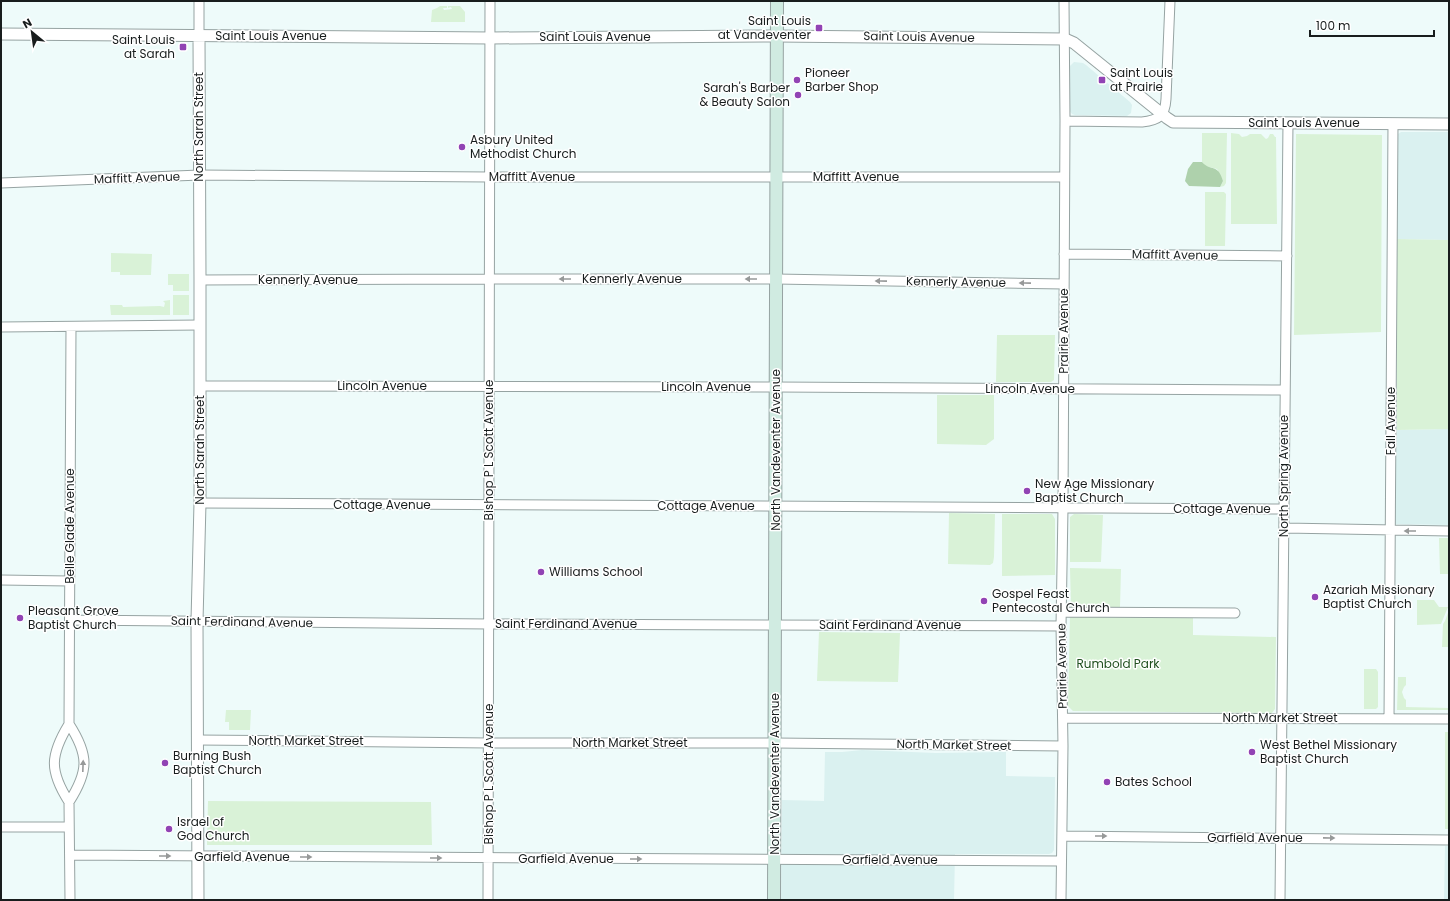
<svg xmlns="http://www.w3.org/2000/svg" width="1450" height="901" font-family="Poppins,sans-serif">
<style>
.built{fill:#daf1f0}
.green{fill:#d9f2d7}
.forest{fill:#aed1ac}
.lines{fill:none;stroke-linecap:round;stroke-linejoin:round}
.minor-casing{stroke:#96a3a2;stroke-width:11}
.tertiary-casing{stroke:#96a3a2;stroke-width:13}
.secondary-casing{stroke:#96a3a2;stroke-width:14}
.minor{stroke:#fff;stroke-width:9}
.tertiary{stroke:#fff;stroke-width:11}
.secondary{stroke:#d0ebe1;stroke-width:12}
.oneway{fill:#979999}
.poi-dot{fill:#9143b4;stroke:#fff;stroke-width:1.5}
.labels{text-anchor:middle;stroke-width:3;stroke-linejoin:round;paint-order:stroke}
.poi-label{font-size:12px;fill:#181d1d;stroke:#fff;text-anchor:start}
.street-label{font-size:12px;fill:#181d1d;stroke:#fff}
.park-label{font-size:12px;fill:#20501f;stroke:#fff}
</style>
<rect width="100%" height="100%" fill="#eefbfa"/>
<!-- built -->
<path class="built" d="M1074 62 1083 63 1086 65 1130 102 1132 105 1131 113 1127 116 1075 115 1072 114 1069 110 1070 66Z
M1401 132H1449V240L1397 239V136L1398 134Z
M1449 429V525L1394 524 1397 430Z
M862 750 936 753 1006 752V776L1055 777 1054 850 1052 853 1049 854H955L954 900H781L782 800 824 801 825 752H842Z
M1445 846H1449V900H1444Z"/>
<!-- green -->
<path class="green" d="M440 6H447V8H443L444 10 452 9 451 7 448 8V6H460L465 12V22H431L432 10 437 8Z
M1202 133H1227L1226 183 1224 186 1220 187 1223 181 1217 169 1205 166 1202 162Z
M1231 133 1239 134 1242 137 1247 136 1250 134H1261L1266 139 1268 138 1270 134H1273L1275 137H1276L1277 224H1231Z
M1296 134 1382 135 1381 332 1294 335Z
M1205 192H1224L1226 194 1225 246H1205Z
M1397 239 1449 240V429L1397 430Z
M111 253 152 254 151 275H120V272H111Z
M168 274H189V291H173V285H168Z
M173 295H189V315H173Z
M170 300V315H111L110 305H122L123 307 160 306 164 307 165 303 163 301Z
M997 335H1055L1054 380 1051 382H996Z
M937 395H994V439L986 445 937 444Z
M949 513 995 514 994 557 993 563 990 565 948 564Z
M1002 514H1052L1055 519V575L1002 576Z
M1074 514 1103 515 1101 562H1070V517Z
M1439 538H1449V574H1440Z
M1070 568 1121 569 1120 607H1071Z
M1417 600H1434L1439 607H1448L1441 624 1417 625Z
M1449 610V647H1442L1443 624 1445 621Z
M1070 615 1193 616V635L1276 637 1275 709 1272 713 1073 711 1068 706Z
M819 632 900 633 898 682 817 681Z
M1364 669H1376L1378 672V707L1376 709H1364Z
M1398 677H1406V685L1404 687 1402 692 1404 698 1406 700V707L1449 708V710H1397Z
M226 710H251L250 730H229V722H225Z
M1445 732H1449V829H1445Z
M208 801 431 802 432 845H207Z"/>
<!-- forest -->
<path class="forest" d="M1193 162H1202C1211 172 1218 163 1223 181L1220 187 1189 186 1185 181 1188 169Z"/>
<g class="lines">
<defs>
<path id="minor" d="M199 36V1
M1065 121 1142 122C1159 120 1165 116 1166 99L1170 1
M1 183 200 175 489 177H1064
M1064 254 1287 256
M200 280 489 279H776L1064 284
M1 327 200 325
M200 386 776 387 1284 390
M200 503 1284 509
M1285 528 1449 531
M1 580 69 581
M1062 612 1235 613
M70 620 489 624 1061 626
M1063 718 1449 719
M1389 719 1393 124
M197 740 489 743H775L1063 746
M69 802C89 771 89 755 69 724
M1 827H69
M1062 836 1449 840
M70 855 1061 861
M70 900 69 802C49 771 50 755 69 724L71 327
M488 900 490 1
M1061 900 1063 746 1061 626 1063 508 1065 121 1064 1
M1280 900 1288 123"/>
<path id="tertiary" d="M1 34 491 38 777 36 1065 39 1074 43 1167 118 1173 122 1449 124
M198 900 197 621 200 503V280L199 36"/>
<path id="secondary" d="M774 900 777 1"/>
</defs>
<!-- minor casing -->
<use href="#minor" class="minor-casing"/>
<!-- tertiary casing -->
<use href="#tertiary" class="tertiary-casing"/>
<!-- secondary casing -->
<use href="#secondary" class="secondary-casing"/>
<!-- minor -->
<use href="#minor" class="minor"/>
<!-- tertiary -->
<use href="#tertiary" class="tertiary"/>
<!-- secondary -->
<use href="#secondary" class="secondary"/>
</g>
<!-- one-way arrows -->
<defs><path id="oneway-solid" d="M-6-.8H1V-3.2L6.5 0L1 3.2V.8H-6Z"/></defs>
<g class="oneway">
<use href="#oneway-solid" transform="translate(565 279) rotate(-180)"/>
<use href="#oneway-solid" transform="translate(751 279) rotate(-180)"/>
<use href="#oneway-solid" transform="translate(881 281) rotate(-179)"/>
<use href="#oneway-solid" transform="translate(1025 283) rotate(-179)"/>
<use href="#oneway-solid" transform="translate(1410 531) rotate(-180)"/>
<use href="#oneway-solid" transform="translate(83 766) rotate(-88)"/>
<use href="#oneway-solid" transform="translate(1101 836)"/>
<use href="#oneway-solid" transform="translate(1329 838) rotate(1)"/>
<use href="#oneway-solid" transform="translate(165 856)"/>
<use href="#oneway-solid" transform="translate(306 857)"/>
<use href="#oneway-solid" transform="translate(436 858)"/>
<use href="#oneway-solid" transform="translate(636 859)"/>
</g>
<!-- markers -->
<g class="poi-dot">
<rect x="815" y="24" width="8" height="8" rx="2"/>
<rect x="179" y="43" width="8" height="8" rx="2"/>
<circle cx="797" cy="80" r="4"/>
<rect x="1098" y="76" width="8" height="8" rx="2"/>
<circle cx="798" cy="95" r="4"/>
<circle cx="462" cy="147" r="4"/>
<circle cx="1027" cy="491" r="4"/>
<circle cx="541" cy="572" r="4"/>
<circle cx="1315" cy="597" r="4"/>
<circle cx="984" cy="601" r="4"/>
<circle cx="20" cy="618" r="4"/>
<circle cx="1252" cy="752" r="4"/>
<circle cx="165" cy="763" r="4"/>
<circle cx="1107" cy="782" r="4"/>
<circle cx="169" cy="829" r="4"/>
</g>
<g class="labels">
<!-- poi labels -->
<g class="poi-label">
<text x="811" y="25" text-anchor="end">Saint Louis<tspan x="811" dy="14">at Vandeventer</tspan></text>
<text x="175" y="44" text-anchor="end">Saint Louis<tspan x="175" dy="14">at Sarah</tspan></text>
<text x="805" y="77">Pioneer<tspan x="805" dy="14">Barber Shop</tspan></text>
<text x="1110" y="77">Saint Louis<tspan x="1110" dy="14">at Prairie</tspan></text>
<text x="790" y="92" text-anchor="end">Sarah's Barber<tspan x="790" dy="14">&amp; Beauty Salon</tspan></text>
<text x="470" y="144">Asbury United<tspan x="470" dy="14">Methodist Church</tspan></text>
<text x="1035" y="488">New Age Missionary<tspan x="1035" dy="14">Baptist Church</tspan></text>
<text x="549" y="576">Williams School</text>
<text x="1323" y="594">Azariah Missionary<tspan x="1323" dy="14">Baptist Church</tspan></text>
<text x="992" y="598">Gospel Feast<tspan x="992" dy="14">Pentecostal Church</tspan></text>
<text x="28" y="615">Pleasant Grove<tspan x="28" dy="14">Baptist Church</tspan></text>
<text x="1260" y="749">West Bethel Missionary<tspan x="1260" dy="14">Baptist Church</tspan></text>
<text x="173" y="760">Burning Bush<tspan x="173" dy="14">Baptist Church</tspan></text>
<text x="1115" y="786">Bates School</text>
<text x="177" y="826">Israel of<tspan x="177" dy="14">God Church</tspan></text>
</g>
<!-- street labels -->
<g class="street-label">
<text x="271" y="40">Saint Louis Avenue</text>
<text x="595" y="41">Saint Louis Avenue</text>
<text transform="translate(919 37) rotate(1)" y="4">Saint Louis Avenue</text>
<text x="1304" y="127">Saint Louis Avenue</text>
<text transform="translate(199 127) rotate(-90)" y="4">North Sarah Street</text>
<text x="532" y="181">Maffitt Avenue</text>
<text x="856" y="181">Maffitt Avenue</text>
<text transform="translate(137 178) rotate(-2)" y="4">Maffitt Avenue</text>
<text transform="translate(1175 255) rotate(1)" y="4">Maffitt Avenue</text>
<text x="632" y="283">Kennerly Avenue</text>
<text x="308" y="284">Kennerly Avenue</text>
<text transform="translate(956 282) rotate(1)" y="4">Kennerly Avenue</text>
<text transform="translate(1064 331) rotate(-90)" y="4">Prairie Avenue</text>
<text x="382" y="390">Lincoln Avenue</text>
<text x="706" y="391">Lincoln Avenue</text>
<text x="1030" y="393">Lincoln Avenue</text>
<text transform="translate(1391 421) rotate(-90)" y="4">Fall Avenue</text>
<text transform="translate(200 450) rotate(-90)" y="4">North Sarah Street</text>
<text transform="translate(489 450) rotate(-90)" y="4">Bishop P L Scott Avenue</text>
<text transform="translate(776 450) rotate(-90)" y="4">North Vandeventer Avenue</text>
<text transform="translate(1284 476) rotate(-90)" y="4">North Spring Avenue</text>
<text x="382" y="509">Cottage Avenue</text>
<text x="706" y="510">Cottage Avenue</text>
<text x="1222" y="513">Cottage Avenue</text>
<text transform="translate(70 526) rotate(-90)" y="4">Belle Glade Avenue</text>
<text transform="translate(242 622) rotate(1)" y="4">Saint Ferdinand Avenue</text>
<text x="566" y="628">Saint Ferdinand Avenue</text>
<text x="890" y="629">Saint Ferdinand Avenue</text>
<text transform="translate(1062 666) rotate(-91)" y="4">Prairie Avenue</text>
<text x="1280" y="722">North Market Street</text>
<text x="306" y="745">North Market Street</text>
<text x="630" y="747">North Market Street</text>
<text transform="translate(954 745) rotate(1)" y="4">North Market Street</text>
<text transform="translate(489 774) rotate(-90)" y="4">Bishop P L Scott Avenue</text>
<text transform="translate(775 774) rotate(-90)" y="4">North Vandeventer Avenue</text>
<text x="1255" y="842">Garfield Avenue</text>
<text x="242" y="861">Garfield Avenue</text>
<text x="566" y="863">Garfield Avenue</text>
<text x="890" y="864">Garfield Avenue</text>
</g>
<!-- park labels -->
<g class="park-label">
<text x="1118" y="668">Rumbold Park</text>
</g>
</g>
<!-- border -->
<rect width="1450" height="901" fill="none" stroke="#181d1d" stroke-width="4"/>
<!-- north arrow -->
<g transform="translate(32 32) rotate(331)" stroke="#ffffff" stroke-width="3" paint-order="stroke">
<path d="M0-3L7 15L0 10L-7 15Z" fill="#181d1d"/>
<text y="-6" font-size="11" font-weight="bold" text-anchor="middle" fill="#181d1d">N</text>
</g>
<!-- scale -->
<path d="M1310 30v6h124v-6" fill="none" stroke="#181d1d" stroke-width="2"/>
<text x="1316" y="30" font-size="12" fill="#181d1d" stroke="#ffffff" stroke-width="3" paint-order="stroke">100 m</text>
</svg>
